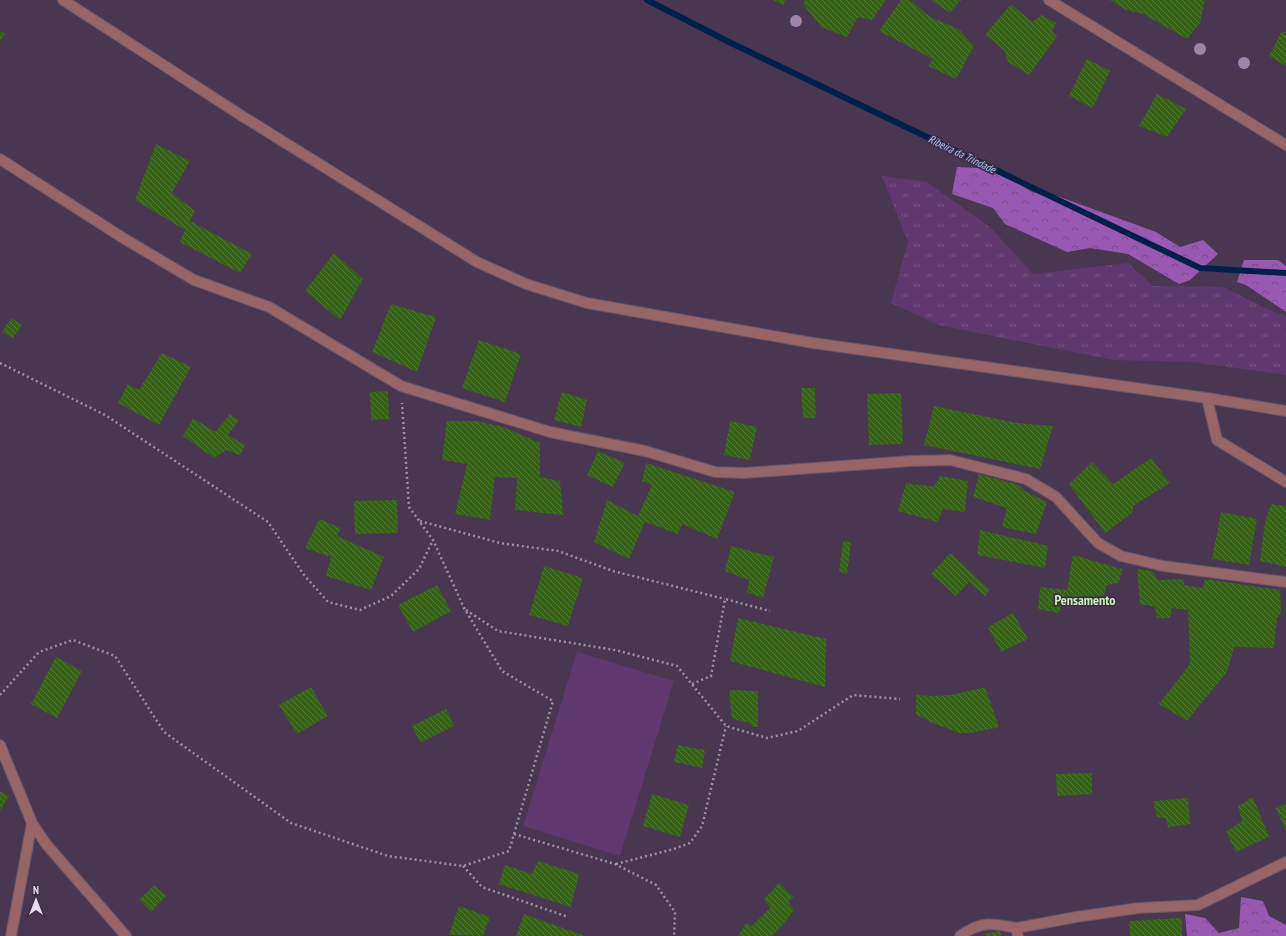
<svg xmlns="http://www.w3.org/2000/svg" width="1286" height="936" font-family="'PT Sans Narrow',sans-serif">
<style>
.grass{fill:url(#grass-tufts)}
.forest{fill:url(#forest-crowns)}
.pitch{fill:#5f386f}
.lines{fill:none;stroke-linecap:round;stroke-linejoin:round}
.stream{stroke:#00204a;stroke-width:6}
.building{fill:url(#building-back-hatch)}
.minor-casing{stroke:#65546d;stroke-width:12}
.tertiary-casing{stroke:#65546d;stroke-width:12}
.path{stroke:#9e8fa5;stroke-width:2.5;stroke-dasharray:2 3;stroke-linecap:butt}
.minor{stroke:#976467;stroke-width:10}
.tertiary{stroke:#976467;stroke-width:10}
.tree{fill:#9f85aa}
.labels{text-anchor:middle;stroke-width:3.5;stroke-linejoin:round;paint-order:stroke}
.water-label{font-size:11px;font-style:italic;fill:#a5c6f2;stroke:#3f2c47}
.district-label{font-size:14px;font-weight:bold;fill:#c6f3b0;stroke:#3f2c47}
</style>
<defs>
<pattern id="grass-tufts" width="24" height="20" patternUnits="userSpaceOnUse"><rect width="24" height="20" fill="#5f386f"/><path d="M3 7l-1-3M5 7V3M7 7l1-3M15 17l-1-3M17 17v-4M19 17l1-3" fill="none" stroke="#765484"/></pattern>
<pattern id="forest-crowns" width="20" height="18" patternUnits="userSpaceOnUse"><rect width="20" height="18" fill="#9959b3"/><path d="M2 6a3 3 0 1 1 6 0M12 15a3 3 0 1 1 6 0" fill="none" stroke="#734f82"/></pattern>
<pattern id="building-back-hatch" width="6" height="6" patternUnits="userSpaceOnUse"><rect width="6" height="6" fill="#356214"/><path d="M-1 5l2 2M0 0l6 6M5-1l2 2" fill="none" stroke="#527836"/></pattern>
</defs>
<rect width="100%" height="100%" fill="#493651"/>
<!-- grass -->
<path class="grass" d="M882 176 927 182 991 228 1033 274 1128 263 1153 286 1223 287 1263 307 1286 316V375L1193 362 1113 360 939 325 891 303 908 242Z"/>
<!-- forest -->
<path class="forest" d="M957 167 996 169 1032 192 1060 197 1156 232 1180 247 1203 240 1218 254 1190 280 1179 284 1128 254 1090 248 1067 252 1005 224 993 208 952 194Z
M1244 260H1278L1286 266V312L1246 285 1237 282Z
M1241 897 1263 901 1269 916 1286 925V936H1187L1185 914 1205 918 1219 933 1239 928Z"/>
<!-- pitch -->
<path class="pitch" d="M577 652 674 681 620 856 523 826Z"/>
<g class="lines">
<!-- stream -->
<path class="stream" d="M647 0 731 43 1200 268 1286 273"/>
</g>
<!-- building -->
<path class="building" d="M773 0H786L783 5Z
M805 0H886L872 20 858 17 847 37 821 27 803 4Z
M901 0H910L930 17 959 29 974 46 956 79 928 66 933 59 879 31Z
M931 0H961L950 13Z
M1110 0H1205L1200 23 1187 39 1143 14 1126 10Z
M1011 4 1032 22 1042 15 1056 23 1052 31 1057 37 1029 75 1008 62 1004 50 985 35Z
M0 31 5 34 0 42Z
M1282 31 1286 33V66L1269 56Z
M1087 59 1110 71 1093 108 1069 96Z
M1157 94 1186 109 1167 137 1139 126Z
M156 144 190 161 172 193 195 211 190 221 252 254 240 273 180 242 185 230 135 200Z
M334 253 363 279 340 320 305 291Z
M391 304 436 317 417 372 372 352Z
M11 318 22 325 13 338 2 332Z
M479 340 521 354 505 402 462 388Z
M162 353 191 367 159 425 118 403 128 384 139 390Z
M801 388H815L816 418H803Z
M388 391 389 419 371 420 370 392Z
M562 392 587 400 581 427 554 420Z
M901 393 903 444 869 445 867 394Z
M934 406 1017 423 1053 426 1040 469 924 445Z
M230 414 239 420 228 435 245 445 240 455 227 450 214 458 183 436 193 418 215 432Z
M447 421H476L504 427 540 443V477L560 481 563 515 515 510 517 478 495 477 490 520 455 514 467 464 442 460Z
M730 421 757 427 750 460 724 455Z
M598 451 625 463 613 487 587 475Z
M1151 458 1170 483 1133 506V512L1105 533 1069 484 1092 462 1113 484Z
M646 463 735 492 717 539 682 524 678 534 645 522 629 559 594 542 607 500 638 516 652 485 642 481Z
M979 474 1019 485 1025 491 1047 502 1036 534 1002 527 1007 508 973 497Z
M940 476 968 481 965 512 943 509 938 522 898 511 906 483 934 487Z
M397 500 398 533 355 534 354 501Z
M1271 504 1286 506V567L1260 561 1265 522Z
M1221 512 1257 519 1249 565 1212 559Z
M319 519 341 528 337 536 384 557 371 590 326 576 331 557 305 548Z
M980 530 1048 546 1045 568 977 555Z
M843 541 851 542 847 575 839 571Z
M731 546 774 557 763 598 747 592 749 580 725 571Z
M950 553 990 590 985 596 969 582 956 596 931 574Z
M1073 555 1122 569 1119 583 1106 585 1103 602 1063 597 1059 613 1038 609 1040 587 1067 590Z
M544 566 583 578 568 626 529 615Z
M1137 569 1152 571 1158 580 1184 579V585L1203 588 1205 579 1280 590 1281 613 1277 618 1274 648 1234 647 1227 672 1187 721 1159 704 1190 664 1188 610 1172 608 1170 618H1157L1155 607 1140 604Z
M437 585 451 611 413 632 398 605Z
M1013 613 1028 639 1001 652 988 627Z
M738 618 826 639 825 687 730 661Z
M56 657 82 671 57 718 31 704Z
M311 687 328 716 297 734 279 705Z
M985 687 999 727 971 733H959L928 721 916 714V695L933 696 951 695Z
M729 690 758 691V727H752L751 723 732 719Z
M446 709 454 726 420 743 412 726Z
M678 745 705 750 702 768 674 762Z
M1092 773V794L1057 796 1056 774Z
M0 791 9 796 0 811Z
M652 794 689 805 680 837 643 826Z
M1253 797 1269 837 1236 852 1226 832 1242 821 1238 806Z
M1188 798 1190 824 1168 827 1166 818 1157 817 1153 801Z
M1286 804V831L1276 808Z
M538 861 579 874 571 907 499 884 505 865 532 874Z
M779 883 794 897 788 901 794 910 786 921 772 936H738L746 923 752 926 770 908 764 899Z
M154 885 166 896 151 912 139 900Z
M459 906 490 917 483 936 449 935Z
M524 914 585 936H516Z
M1182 918V936H1130L1129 921Z
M1000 931 1001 936H985L984 934Z"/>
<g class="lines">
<defs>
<path id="minor" d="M1049 0 1286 145
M0 159 123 238 194 280 269 307 401 386 550 432 645 451 715 472 744 473 911 461 950 460 1026 479 1056 497 1098 543 1121 556 1163 566 1286 582
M1207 398 1217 440 1286 482
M0 745 32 823 46 844 126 936
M11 936 32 823
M960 936C980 921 993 923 1016 928
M1018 936 1016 928 1076 917 1139 908 1198 905 1286 862"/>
<path id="tertiary" d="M63 0 242 116 477 262 526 284 587 303 813 343 1207 398 1286 411"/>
</defs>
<!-- minor casing -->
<use href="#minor" class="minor-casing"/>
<!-- tertiary casing -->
<use href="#tertiary" class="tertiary-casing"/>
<!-- path -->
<path class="path" d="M0 363 105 415 268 522 304 575 328 602 360 610 391 596 419 569 433 540
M420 521 500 543 558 551 613 571 725 599
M466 610 498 631 615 650 677 666 726 726 767 738 798 731 853 695 900 699
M692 684 711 676 725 599 770 611
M0 695 39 652 73 640 115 656 164 732 291 823 388 856 463 866 509 851 553 701 502 671 464 608 433 540 409 507 402 403
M514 834 615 864 656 885 675 912 674 936
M616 864 674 849 690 843 702 826 726 726
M463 866 482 887 568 917"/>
<!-- minor -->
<use href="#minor" class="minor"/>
<!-- tertiary -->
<use href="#tertiary" class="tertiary"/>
</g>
<!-- trees -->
<g class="tree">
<circle cx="796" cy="21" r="6"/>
<circle cx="1200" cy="49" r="6"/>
<circle cx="1244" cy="63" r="6"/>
</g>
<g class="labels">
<!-- water labels -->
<g class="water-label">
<text transform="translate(962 154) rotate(26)" y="4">Ribeira da Trindade</text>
</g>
<!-- district labels -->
<g class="district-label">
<text x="1085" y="605">Pensamento</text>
</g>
</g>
<!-- north arrow -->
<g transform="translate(36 900)" stroke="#3f2c47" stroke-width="3" paint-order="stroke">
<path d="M0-3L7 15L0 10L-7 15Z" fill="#e7dced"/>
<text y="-6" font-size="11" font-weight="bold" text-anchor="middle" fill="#e7dced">N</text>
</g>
</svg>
